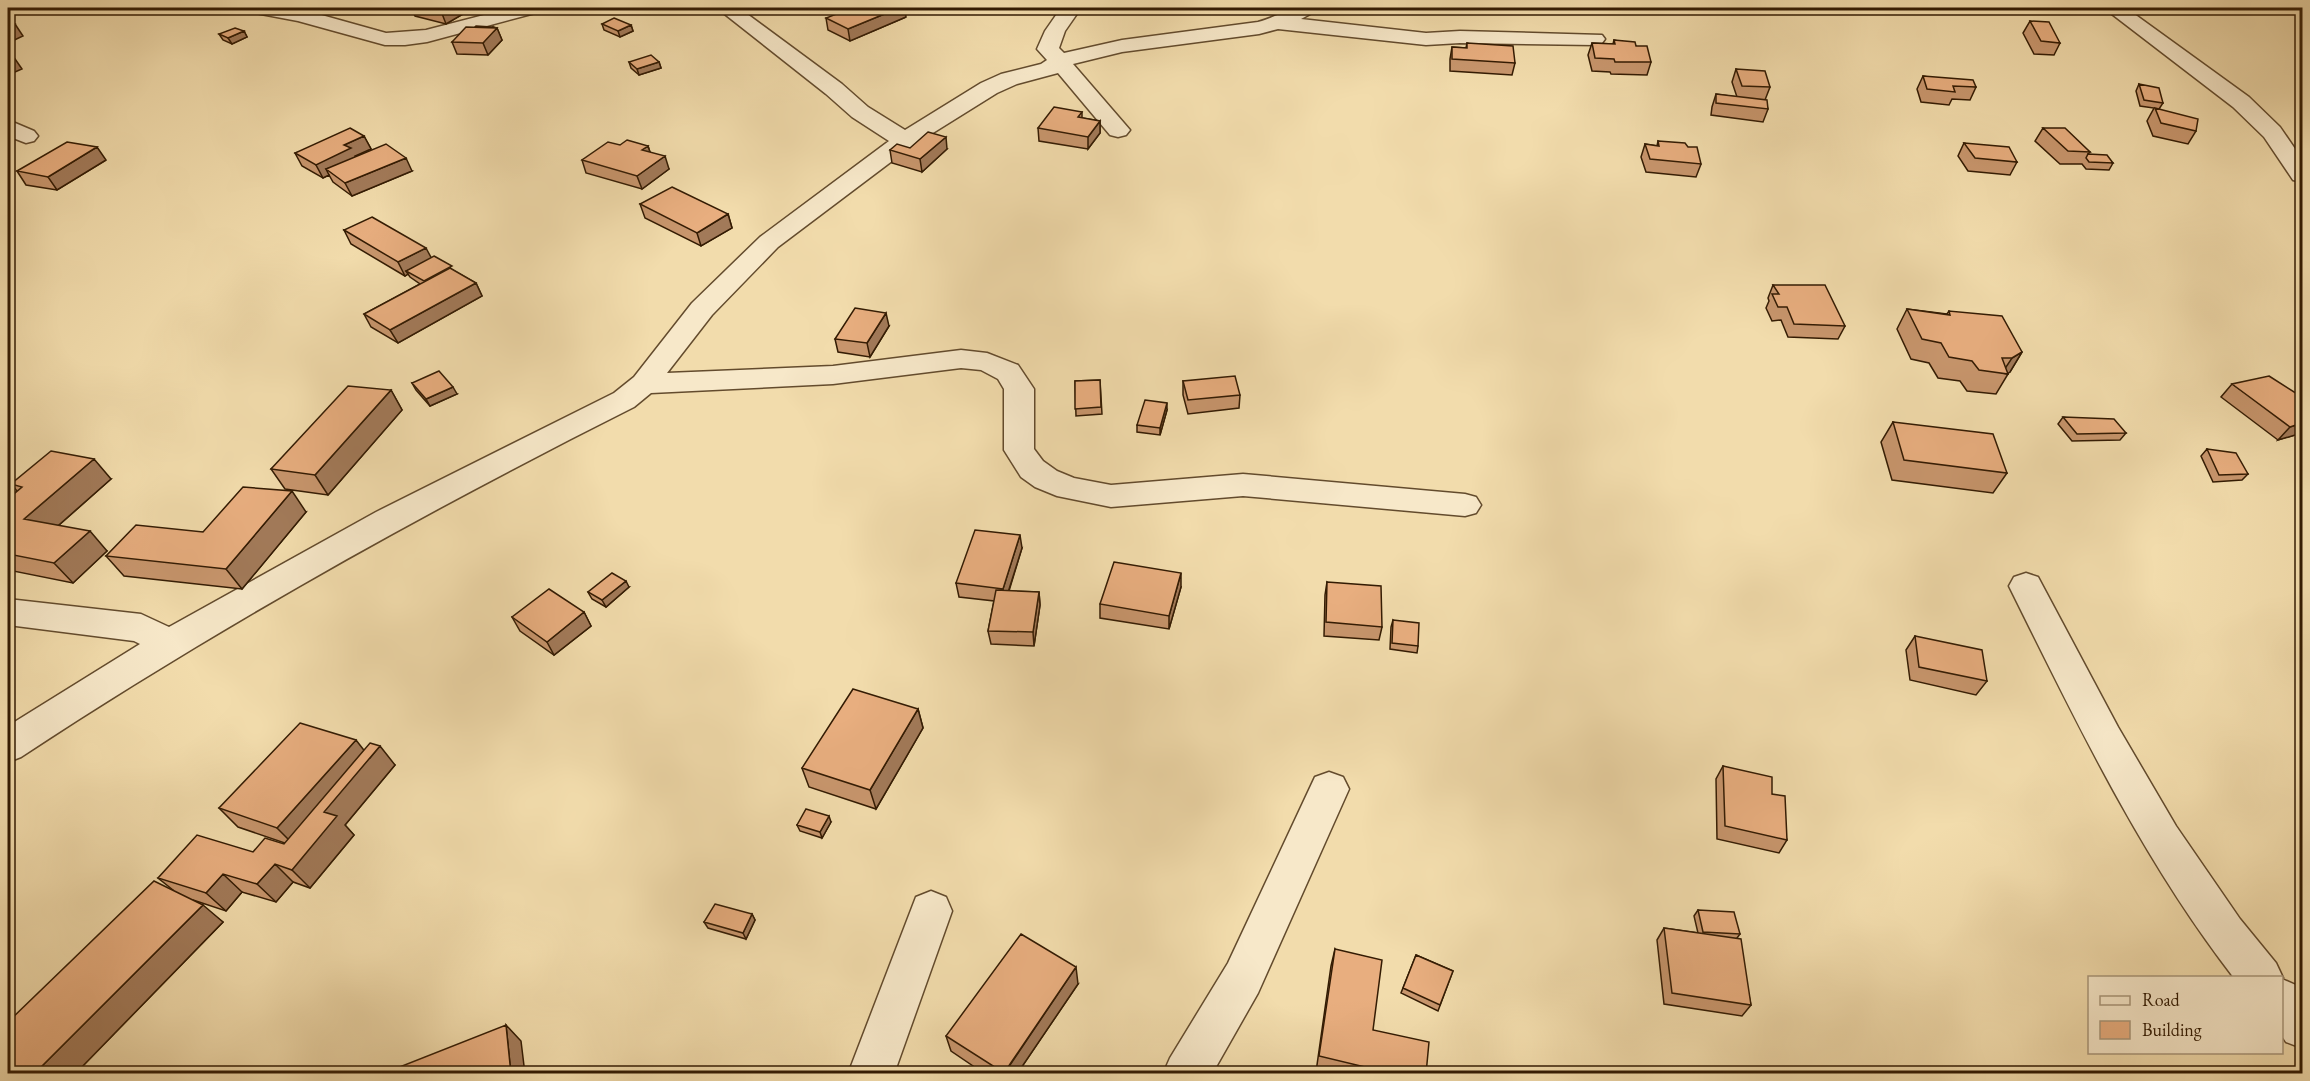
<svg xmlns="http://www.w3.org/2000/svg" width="2310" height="1081" font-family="'EB Garamond',serif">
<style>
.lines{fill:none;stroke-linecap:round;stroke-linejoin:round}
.minor-casing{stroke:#634b2d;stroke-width:3}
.minor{fill:#f7e8c9;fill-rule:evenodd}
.wall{fill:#c8966d;stroke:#331b03;stroke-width:1.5}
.shaded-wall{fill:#a27a59;stroke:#331b03;stroke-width:1.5}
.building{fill:#e8ae7f;stroke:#331b03;stroke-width:1.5}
</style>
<rect width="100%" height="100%" fill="#f2dcac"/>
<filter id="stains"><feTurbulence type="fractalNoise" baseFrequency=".00333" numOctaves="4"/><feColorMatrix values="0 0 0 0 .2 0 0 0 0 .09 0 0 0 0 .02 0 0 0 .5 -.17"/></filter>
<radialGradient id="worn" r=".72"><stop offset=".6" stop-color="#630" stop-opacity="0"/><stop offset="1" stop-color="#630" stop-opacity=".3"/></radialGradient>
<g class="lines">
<defs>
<path id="minor" d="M247 8 300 9 386 33 426 30 511 8H542L539 12 427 42 405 45H385L298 21 250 12Z
M717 8H739L842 84 868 107 905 130 981 83 1001 74 1041 64 1047 60 1037 49 1045 31 1061 8H1081L1065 31 1059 48 1064 53 1122 40 1258 22C1283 15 1289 5 1317 8L1314 12 1301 19 1426 33 1460 31 1602 35 1605 39 1602 43 1595 45 1460 43 1426 45 1278 29 1259 34 1122 52 1073 64 1130 130 1126 135 1118 137 1110 135 1058 73 1017 84 997 93 912 146 778 247 712 315 667 373 833 366 961 350 987 353 1018 365 1034 389V449L1043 461 1057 471 1074 478 1111 485 1243 474 1465 494 1476 497 1481 505 1476 513 1465 516 1243 496 1111 507 1057 496 1035 487 1021 477 1004 450V389L998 379 981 370 961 368 833 384 651 393 634 407C423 513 218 627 21 757L8 762V726L140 644 134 641 8 625V599L141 614 169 627 376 512 614 393 634 377 692 303 760 237 889 141 852 117 826 94Z
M2104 8H2126L2249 97 2280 127 2302 159V182L2293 180 2264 137 2233 107Z
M8 120 34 131 38 136 34 141 26 143 8 136Z
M2026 573 2038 577 2118 727 2176 826 2240 919 2276 963 2283 978 2282 979 2298 986 2302 992V1048L2286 1042 2282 1036V978H2234C2141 858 2076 721 2009 586L2014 577Z
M1329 772 1343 777 1349 789 1258 993 1212 1074H1163L1170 1058 1228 963 1315 777Z
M931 891 946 897 952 911 894 1074H848L916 897Z"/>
</defs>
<!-- minor casing -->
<use href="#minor" class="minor-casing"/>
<!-- minor -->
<use href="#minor" class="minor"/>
</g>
<!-- wall -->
<path class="wall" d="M411 8H469L470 10 446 24 415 16Z
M906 17 850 41 828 30 826 18Z
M2030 21 2060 43 2054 55 2034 54 2023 33Z
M602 24 631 25 633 31 620 37 604 30Z
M493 28H497L502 40 488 55 457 54 452 42Z
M244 31 247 37 232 44 223 40 219 34Z
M1614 40 1636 46 1651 62 1647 75 1611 74 1610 72 1592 71 1588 55 1592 43 1613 44Z
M1467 43 1515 63 1512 75 1450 71V59L1452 47 1466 48Z
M629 62H659L661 68 639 75 631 68Z
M1736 69 1770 87 1765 100 1768 109 1763 122 1711 115 1712 107 1716 94 1737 97 1732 82Z
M1923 76 1976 87 1970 100 1952 99 1949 105 1921 102 1917 89Z
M2139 84 2163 103 2159 109 2196 131 2188 144 2153 136 2147 121 2154 108 2140 106 2136 91Z
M1082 112V118L1100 121V133L1088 149 1039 141 1038 128Z
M2043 128 2090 152 2088 154 2113 163 2109 170 2086 169 2082 164H2060L2035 141Z
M364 136 371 149 355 156V157L412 171 352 196 333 182 329 175 323 178 302 166 295 153Z
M1658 141 1701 164 1696 177 1646 172 1641 157 1645 144 1657 146Z
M1964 143 2017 162 2010 175 1968 171 1958 156Z
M620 145 648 146 650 152 669 169 642 189 586 173 582 160Z
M910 148 947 149 922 172 892 163 890 150Z
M106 160 57 190 26 185 17 171Z
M640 204 728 214 732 228 701 246 645 218Z
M344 230 431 258 476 283 482 296 398 343 371 327 364 314 420 284 410 277 408 274 405 276 351 244Z
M1773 285 1845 326 1838 339 1788 337 1781 320 1772 321 1766 308 1769 301 1768 298Z
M1907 309 1947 314 1949 311 2022 352 2010 372 2008 373V374L1996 394 1967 391 1960 381 1938 378 1929 363 1911 359 1897 329Z
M889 326 870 357 838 352 835 339Z
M1100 380 1102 414 1076 416 1075 381Z
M1183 381 1240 395 1239 408 1188 414 1183 395Z
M412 383 457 394 430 406 416 390Z
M2232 384 2302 433 2278 440 2221 397Z
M391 390 402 410 328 495 285 489 271 469Z
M1167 410 1160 435 1137 432V425Z
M2063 417 2126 433 2120 440 2072 441 2058 424Z
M1893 422 2007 473 1993 493 1892 480 1881 442Z
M2207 449 2248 474 2242 480 2213 482 2201 456Z
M111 479 58 526 107 551 73 583 8 570V499L17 491 11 484Z
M306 512 242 589 124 576 106 556 203 532Z
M1022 548 1009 591 1039 592 1040 605 1034 646 991 644 988 631 994 601 959 597 956 583Z
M1327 582 1382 627 1379 640 1324 636 1325 595Z
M629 587 606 607 592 599 588 592Z
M1181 587 1169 629 1100 618V604Z
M584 612 591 626 554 655 520 631 512 617Z
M1393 620 1418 646 1417 653 1390 649 1391 627Z
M1915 636 1987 681 1976 695 1910 680 1906 650Z
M918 709 923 728 876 809 809 787 802 768Z
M364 750 395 765 345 825 354 835 310 888 293 882 276 902 242 892 226 911 193 900 223 922 75 1074H8L173 890 158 878 284 844 285 843 238 827 219 808Z
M1723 766 1772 794 1787 840 1779 853 1717 839 1716 779Z
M831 822 822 838 800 831 797 825Z
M1698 910 1740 934 1737 938 1751 1005 1742 1016 1664 1004 1657 940 1664 928 1698 933 1694 916Z
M752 914 755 920 746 939 708 928 704 922Z
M1335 949 1373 1030 1426 1074H1324L1316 1072 1331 966Z
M1416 955 1453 971 1438 1011 1401 993Z
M1078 984 1017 1074H985L951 1051 946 1036Z"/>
<!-- shaded-wall -->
<path class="shaded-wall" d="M448 8H469L470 10 446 24 441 11Z
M899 8H905L906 17 850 41 848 29Z
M15 24 23 36 8 43V27Z
M631 25 633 31 620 37 618 31Z
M493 27 494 31 497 28 502 40 488 55 483 43Z
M244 31 247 37 232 44 228 38Z
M13 56 22 69 8 75V59Z
M659 62 661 68 639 75 637 69Z
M1100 121V133L1088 149V137Z
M364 136 371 149 355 156 358 161 326 169 329 175 323 178 316 165 344 145Z
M946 137 947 149 922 172 920 159Z
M648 146 652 159 642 150Z
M97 147 106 160 57 190 48 177Z
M665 156 669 169 642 189 637 176Z
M406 158 412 171 352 196 345 183Z
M728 214 732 228 701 246 697 233Z
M426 248 433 261 406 271 408 274 405 276 398 262Z
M476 283 482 296 398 343 390 330Z
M886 313 889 326 870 357 867 343Z
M2022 352 2010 372 2007 374 2002 373 2012 358Z
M453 387 457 394 430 406 426 399Z
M391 390 402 410 328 495 315 475Z
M1167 403V410L1160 435V428Z
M2302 423V433L2278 440 2290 427Z
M94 459 111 479 43 539 24 519Z
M292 491 306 512 242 589 226 569Z
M90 531 107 551 73 583 54 563Z
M1020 535 1022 548 1005 602 1003 589Z
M1181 573V587L1169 629V616Z
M626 581 629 587 606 607 602 600Z
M1039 592 1040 605 1034 646 1033 632Z
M584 612 591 626 554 655 547 642Z
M918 709 923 728 876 809 870 790Z
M356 740 370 758 380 746 395 765 345 825 354 835 310 888 292 870 295 846 277 828Z
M829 816 831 822 822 838 820 832Z
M275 864 293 882 276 902 257 884Z
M223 874 242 892 226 911 206 893Z
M203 905 223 922 75 1074H34Z
M752 914 755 920 746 939 743 933Z
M1076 967 1078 984 1017 1074H1004Z
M506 1025 521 1041 525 1074H511Z"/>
<!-- building -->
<path class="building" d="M425 8H448L441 11Z
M852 8H899L848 29 826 18Z
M614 18 631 25 618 31 602 24Z
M8 21 15 24 8 27Z
M2030 21 2049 22 2060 43 2041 41Z
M476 26 493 27 491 28 475 27Z
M466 27 497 28 483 43 452 42Z
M235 28 244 31 228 38 219 34Z
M1614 40 1635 42 1636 46H1647L1651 62H1615L1614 59 1595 58 1592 43 1615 44Z
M1467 43 1513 46 1515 63 1452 59V47L1467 48Z
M8 55 13 56 8 59Z
M651 55 659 62 637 69 629 62Z
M1736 69 1765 71 1770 87 1742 86Z
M1923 76 1973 80 1976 87 1953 86 1955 92 1927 89Z
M2139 84 2159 88 2163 103 2144 100Z
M1716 94 1767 100 1768 109 1716 103Z
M1054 107 1082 112 1078 117 1100 121 1088 137 1038 128Z
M2155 108 2198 119 2196 131 2161 123Z
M350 128 364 136 344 145 351 148 316 165 295 153Z
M2043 128H2065L2090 152 2068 151Z
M928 132 946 137 920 159 890 150 897 144 910 148Z
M627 140 648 146 642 150 665 156 637 176 582 160 608 142 620 145Z
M1658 141 1685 143 1688 147H1697L1701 164 1650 159 1645 144 1659 146Z
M67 142 97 147 48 177 17 171Z
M1964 143 2009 147 2017 162 1975 158Z
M386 144 406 158 345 183 326 169Z
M2088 154 2107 155 2113 163 2089 162 2086 158Z
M672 187 728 214 697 233 640 204Z
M372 217 426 248 398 262 344 230Z
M434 256 452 266 424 281 406 271Z
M450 268 476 283 390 330 364 314Z
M1773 285H1825L1845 326 1794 324 1787 307H1778L1772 294H1779Z
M855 308 886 313 867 343 835 339Z
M1907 309 1950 315 1949 311 2002 316 2022 352 2012 358H2002L2008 374 1979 370 1972 361 1949 357 1941 343 1922 339Z
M439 371 453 387 426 399 412 383Z
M1235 376 1240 395 1188 400 1183 381Z
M2269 376 2302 397V423L2290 427 2232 384Z
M1100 380 1101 407 1075 409V381Z
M348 386 391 390 315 475 271 469Z
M1145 400 1167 403 1160 428 1137 425Z
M2063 417 2114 419 2126 433 2077 434Z
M1893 422 1993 434 2007 473 1904 460Z
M2207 449 2236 453 2248 474 2219 475Z
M51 451 94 459 24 519 90 531 54 563 8 554V499L22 487 11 484Z
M243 487 292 491 226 569 106 556 136 525 203 532Z
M975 530 1020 535 1003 589 956 583Z
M1114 562 1181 573 1169 616 1100 604Z
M612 573 626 581 602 600 588 592Z
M1327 582 1381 586 1382 627 1326 622Z
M549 589 584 612 547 642 512 617Z
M996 590 1039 592 1033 632 988 631Z
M1393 620 1419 623 1418 646 1392 643Z
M1915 636 1982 650 1987 681 1919 667Z
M853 689 918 709 870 790 802 768Z
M300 723 356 740 277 828 219 808Z
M370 743 380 746 324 812 337 816 292 870 275 864 257 884 223 874 206 893 158 878 197 835 253 852 265 838 284 844Z
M1723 766 1772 777V794L1785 796 1787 840 1725 826Z
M806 809 829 816 820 832 797 825Z
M154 881 203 905 34 1074H8V1022Z
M715 904 752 914 743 933 704 922Z
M1698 910 1734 912 1740 934 1703 932Z
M1664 928 1741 939 1751 1005 1672 993Z
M1021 934 1076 967 1004 1073 946 1036Z
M1335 949 1382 960 1373 1030 1429 1042 1426 1074H1394L1319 1056Z
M1416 955 1453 971 1440 1005 1403 988Z
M506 1025 511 1074H397V1068Z"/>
<!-- margin -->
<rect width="2310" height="1081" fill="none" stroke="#f2dcac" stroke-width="30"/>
<rect x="9" y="9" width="2292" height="1063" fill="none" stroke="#331b03" stroke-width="3"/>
<rect x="15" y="15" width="2280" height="1051" fill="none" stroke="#331b03" stroke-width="1.5"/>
<!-- legend -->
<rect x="2088" y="976" width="195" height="78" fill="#f7e8c9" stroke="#a9967a" stroke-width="1.5"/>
<rect x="2100" y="996" width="30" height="9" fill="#f7e8c9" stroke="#a9967a" stroke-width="1.5"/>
<text x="2142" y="1006" font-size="18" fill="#331b03">Road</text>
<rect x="2100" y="1021" width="30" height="18" fill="#e8ae7f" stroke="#a9967a" stroke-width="1.5"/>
<text x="2142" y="1036" font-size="18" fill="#331b03">Building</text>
<rect width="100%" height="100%" filter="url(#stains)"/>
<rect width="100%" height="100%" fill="url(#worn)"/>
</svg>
